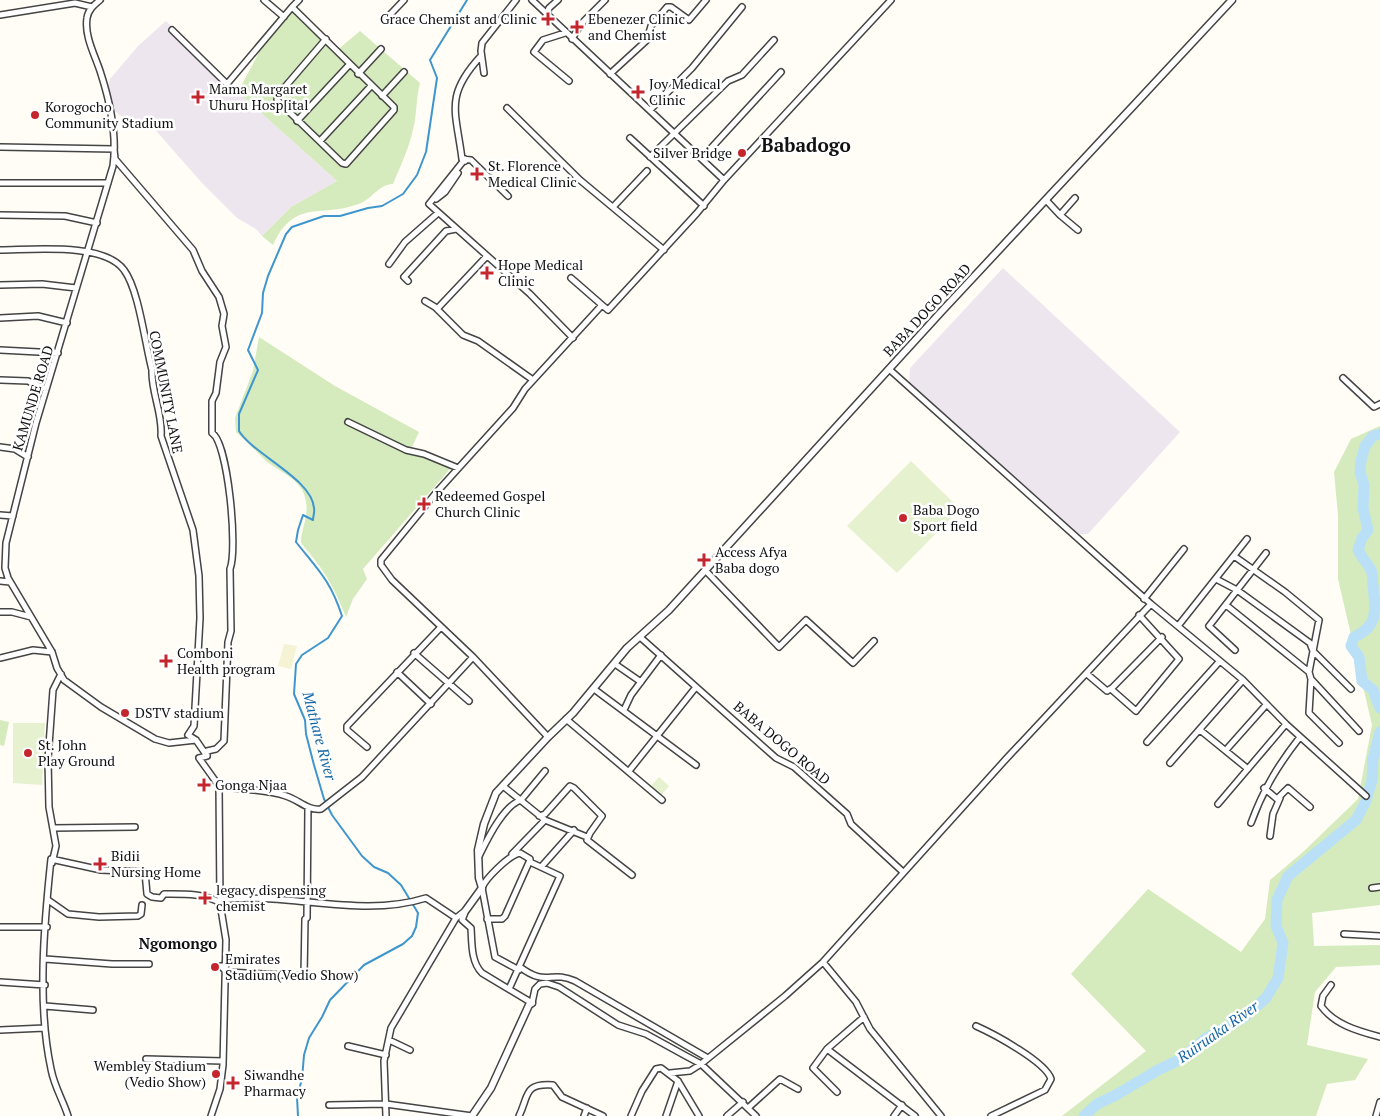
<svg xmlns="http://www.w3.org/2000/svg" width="1380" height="1116" font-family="'PT Serif',serif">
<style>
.industrial{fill:#eee6ef}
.farmland{fill:#f6f3d4}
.green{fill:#d5ebbd}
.pitch{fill:#e6f2cf}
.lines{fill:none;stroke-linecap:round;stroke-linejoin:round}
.stream{stroke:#3f96cf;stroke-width:2}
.river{stroke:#b9e0f7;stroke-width:11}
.minor-casing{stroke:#444;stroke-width:8}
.tertiary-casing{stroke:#444;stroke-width:9}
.minor{stroke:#fff;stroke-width:5}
.tertiary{stroke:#fff;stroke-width:6}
.poi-dot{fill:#c4262e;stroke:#fff;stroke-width:2}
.labels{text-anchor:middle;stroke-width:5;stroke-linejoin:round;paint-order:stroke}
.poi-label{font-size:14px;fill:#111;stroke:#fff;text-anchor:start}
.street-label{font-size:14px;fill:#111;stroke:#fff}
.water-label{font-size:15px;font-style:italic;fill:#1768a6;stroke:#fff}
.neighbourhood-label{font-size:15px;font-weight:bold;fill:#111;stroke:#fff}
.district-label{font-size:19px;font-weight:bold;fill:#111;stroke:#fff}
</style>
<rect width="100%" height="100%" fill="#fffdf5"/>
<!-- industrial -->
<path class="industrial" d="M166 21 238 92 337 181 291 207 262 236 256 229 237 218 202 183 151 125 129 122 113 110 105 98 110 79 138 46Z
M1003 268 1180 432 1088 534H1079L909 384 910 368Z"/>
<!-- farmland -->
<path class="farmland" d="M284 644 297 646 291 669 278 666Z"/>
<!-- green -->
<path class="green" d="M281 11 301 13 321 31 335 52 360 31 420 83C416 98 417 112 414 125 410 146 401 165 393 184 378 185 374 197 361 203 322 219 295 197 273 245L262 236 291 207 337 181 238 92Z
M259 337 335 386 419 432 412 447 450 469 363 569 367 579 353 599 346 617C333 584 324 570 301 543 301 528 309 517 306 502 303 478 279 473 264 459 255 450 246 441 236 432L235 418 253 371Z
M1380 426V905L1312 913 1314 946 1380 945V965L1336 967 1315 992 1307 1045 1368 1059 1355 1080 1327 1084 1316 1116H1062L1146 1051 1071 974 1148 889 1241 952 1265 919 1270 880 1303 852 1358 799 1372 725 1338 579V515L1334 472 1351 439Z
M0 720 9 722 4 746 0 745Z"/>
<!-- pitch -->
<path class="pitch" d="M911 461 960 509 897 573 847 526Z
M13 723H45L42 785 13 783Z
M659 777 669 786 660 797 650 787Z"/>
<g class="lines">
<!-- stream -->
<path class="stream" d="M298 1116 297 1097 302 1079 304 1055 309 1038 322 1017 330 1000 364 965 403 944 412 936 416 927 418 913 401 885 388 873 374 867 362 856 332 815 324 799 314 765 306 734 305 720 294 694 296 664 302 655 328 638 342 616C330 580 319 571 296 542L298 530 303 515 313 520C313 516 315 512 314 508 312 479 254 455 239 431V414L258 370 248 350 262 313 263 293 268 276 286 234 292 227 324 216H340L368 208 382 206 403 194 417 175 426 152 437 78 430 60 467 0"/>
<!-- river -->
<path class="river" d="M1380 434 1373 436 1365 446 1361 461 1360 472 1364 485 1363 508 1368 530 1362 538 1358 550C1362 558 1370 566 1372 573 1373 577 1372 582 1373 585 1375 608 1380 626 1354 637L1351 646 1359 657 1362 681 1373 690 1380 708
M1084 1116 1097 1104 1116 1095 1158 1070 1181 1059 1206 1038 1243 1018 1266 998 1278 978 1283 943 1276 926 1277 900 1288 876 1356 820 1366 801 1372 780 1373 759 1380 732"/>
<defs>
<path id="minor" d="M100 0C94 5 88 10 87 18 84 37 96 57 101 74 110 102 117 137 113 166L36 423 6 543 5 568 8 578 52 652 57 668 64 680 101 707 155 739 169 743 196 740
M264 0 284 17
M299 0 292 7 394 107V110L346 164 342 163 277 100 278 95 326 39
M532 0 724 180
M0 15 75 3 92 7
M546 16 549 8 558 0
M384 21 404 0
M172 30 227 84 292 7
M565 33 543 40 534 52 569 81
M572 39 581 24 605 0
M484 73 481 51 482 43 516 0
M358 74 381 49
M610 74 647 40 651 26 667 7H671L689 20 706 0
M382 96 404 72
M507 108 580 180 664 250
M650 110 692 68 742 7
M297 121 349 65
M630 138 704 206
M320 141 371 86
M0 147 114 149 115 159 193 250 202 271 219 297 224 314 222 326 226 347 220 362 216 393 212 401V433C228 442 238 550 230 569L231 631 228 642 224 741 216 749 207 751V756
M650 157 728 81 742 75 774 40
M702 158 781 72
M462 159 471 160 508 196
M465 159 429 204 530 294 573 338
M465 161 462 159C456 111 444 96 481 56
M0 183H108
M436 199 445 192 458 173
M1046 200 1060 215 1075 198
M613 207 647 171
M0 215 65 216 97 223
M1060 215 1078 230
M0 250C31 250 104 242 124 270 139 290 145 344 152 370 151 392 163 414 161 436L193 530 199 576 200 618 194 726 188 735 196 740 207 756
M389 264 405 242 438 213
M571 278 602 305
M408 281 404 277 446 231 456 229
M0 285 42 284 76 288
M425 301 435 307 463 335 478 341 533 380
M437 309 487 256
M0 318 38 316 67 323
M0 350 58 353
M1343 378 1374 407 1380 404
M0 380 28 381 46 389
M348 422 406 450 424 454 458 468
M0 447 15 449 28 457
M0 515 13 516
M1234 556 1285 592 1319 620 1309 672 1311 679 1309 713 1339 743
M705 570 779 647 806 620 853 663 874 641
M1216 579 1237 590 1310 643 1313 651 1351 689
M0 581 10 582
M1144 599 1184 549
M1151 604 1243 680 1286 724 1366 796
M1226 605 1309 672
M0 612H12L31 617
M1178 626 1247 539
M640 637 776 758 794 767 847 814 851 824 903 872
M1235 650 1209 626 1266 553
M414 653 469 701
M473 657 392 580 381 565V560L435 494 513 408 525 389 602 305 608 310 697 213 724 180 891 0
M0 658 33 650 52 652
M615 664 641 682
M397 672 431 704
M1087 674 1107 691 1112 688 1162 637
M1311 679 1359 731
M594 689 696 765
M1111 689 1136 711 1179 659 1139 615
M624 710 631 695 661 655
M566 719 662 800
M1200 730 1248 769
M1147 742 1219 662
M367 747 347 730V726L441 627
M1226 750 1266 705
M207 756 199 758 219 786 220 903 226 940 223 1065 220 1089 211 1116
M1170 763 1243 680
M629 771 696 687
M219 786C241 790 264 789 286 796 299 800 308 811 321 809L362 777 473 657 548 737
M503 786 545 820 587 837
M1264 788 1277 799 1288 788 1310 807
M1218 804 1286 724
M539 816 545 814 570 786 574 788 602 816 590 833 587 840 632 875
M1251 823C1263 790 1278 765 1300 737
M53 828 135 827
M1270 836 1273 814 1280 798
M512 854 545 820
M479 856C487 840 503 806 521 800L545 771
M51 859C44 925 37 1004 51 1069 54 1086 63 1100 68 1116
M51 859 101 870 145 872 147 894 152 897 161 898 164 894C182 894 205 893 220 903
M52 863 56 846 49 807 48 759 53 690 61 674
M542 866 574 830
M1372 888 1380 887
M48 900 68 914 99 917 138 916 141 914 142 905
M220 900C288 891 359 919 426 898L456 918
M466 910 462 920 471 928C472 944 471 962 482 973L532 1003 535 989 540 984 547 983 559 987 618 1025 646 1034 686 1056 701 1064 756 1116
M487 919H502L505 916 530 860
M0 927H47
M1344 934 1380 936
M45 959 112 964H149
M823 962 856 1002 870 1029 941 1116
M226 965 221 966 226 972 304 976 305 919 307 918 308 807
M520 967C546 987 551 970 575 981L706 1057
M0 982 45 985
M1331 985 1323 996 1321 1006C1335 1025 1358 1031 1380 1037
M509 989 560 876 530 862V859L520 853C509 855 485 879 482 888L495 957 519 970
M45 1006 93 1010
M864 1017 827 1049 915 1116
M976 1026C994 1034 1046 1062 1051 1079L1045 1090 991 1116
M0 1030 45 1028
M389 1040 410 1050
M348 1046 386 1055
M827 1049 813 1068 837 1092
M146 1059 223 1061
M670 1073 690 1071 701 1064 785 996 823 962 1006 759 1151 604 889 369
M329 1105 386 1104 472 1116
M748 1108 780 1079 798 1089
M386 1116 384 1061 391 1028 456 918 466 910
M519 1116C529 1096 523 1083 553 1085L562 1097 603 1116
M584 1116 587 1108
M631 1116 642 1091 656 1069 661 1068 678 1081 699 1116
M666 1116 678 1081
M727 1116 743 1102
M894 1116 902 1105
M1376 1116 1380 1102"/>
<path id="tertiary" d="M466 910 482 888 479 878 478 850 484 824 496 793 548 737 573 713 627 648 669 610 941 312 1232 0
M472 1116 491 1088 529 1005 532 1003"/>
</defs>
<!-- minor casing -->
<use href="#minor" class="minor-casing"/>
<!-- tertiary casing -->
<use href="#tertiary" class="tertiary-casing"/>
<!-- minor -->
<use href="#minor" class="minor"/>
<!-- tertiary -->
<use href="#tertiary" class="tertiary"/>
</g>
<!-- markers -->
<g class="poi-dot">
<path d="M545.5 11.5h5v5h5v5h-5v5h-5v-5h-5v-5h5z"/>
<path d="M574.5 19.5h5v5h5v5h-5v5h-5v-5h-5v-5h5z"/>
<path d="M635.5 84.5h5v5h5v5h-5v5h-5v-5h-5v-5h5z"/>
<path d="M195.5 89.5h5v5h5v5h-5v5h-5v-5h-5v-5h5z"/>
<circle cx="35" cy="115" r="5"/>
<circle cx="742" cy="153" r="5"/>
<path d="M474.5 166.5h5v5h5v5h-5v5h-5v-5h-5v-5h5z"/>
<path d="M484.5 265.5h5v5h5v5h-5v5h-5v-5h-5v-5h5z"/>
<path d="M421.5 496.5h5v5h5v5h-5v5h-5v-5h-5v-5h5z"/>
<circle cx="903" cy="518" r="5"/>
<path d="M701.5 552.5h5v5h5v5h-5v5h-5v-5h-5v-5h5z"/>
<path d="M163.5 653.5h5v5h5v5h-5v5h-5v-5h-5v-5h5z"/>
<circle cx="125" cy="713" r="5"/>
<circle cx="28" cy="753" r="5"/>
<path d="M201.5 777.5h5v5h5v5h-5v5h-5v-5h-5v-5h5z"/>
<path d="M97.5 856.5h5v5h5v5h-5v5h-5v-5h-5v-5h5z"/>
<path d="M202.5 890.5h5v5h5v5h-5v5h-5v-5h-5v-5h5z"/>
<circle cx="215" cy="967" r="5"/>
<circle cx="216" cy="1074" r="5"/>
<path d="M230.5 1075.5h5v5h5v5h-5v5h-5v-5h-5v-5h5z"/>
</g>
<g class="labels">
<!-- poi labels -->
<g class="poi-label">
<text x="537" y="24" text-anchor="end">Grace Chemist and Clinic</text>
<text x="588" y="24">Ebenezer Clinic<tspan x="588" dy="16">and Chemist</tspan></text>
<text x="649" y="89">Joy Medical<tspan x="649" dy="16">Clinic</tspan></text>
<text x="209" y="94">Mama Margaret<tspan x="209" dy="16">Uhuru Hosp[ital</tspan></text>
<text x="45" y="112">Korogocho<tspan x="45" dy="16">Community Stadium</tspan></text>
<text x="732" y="158" text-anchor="end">Silver Bridge</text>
<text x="488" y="171">St. Florence<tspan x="488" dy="16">Medical Clinic</tspan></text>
<text x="498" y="270">Hope Medical<tspan x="498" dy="16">Clinic</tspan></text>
<text x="435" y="501">Redeemed Gospel<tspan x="435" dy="16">Church Clinic</tspan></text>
<text x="913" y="515">Baba Dogo<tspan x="913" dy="16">Sport field</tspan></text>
<text x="715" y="557">Access Afya<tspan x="715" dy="16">Baba dogo</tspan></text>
<text x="177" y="658">Comboni<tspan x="177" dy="16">Health program</tspan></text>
<text x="135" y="718">DSTV stadium</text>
<text x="38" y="750">St. John<tspan x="38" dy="16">Play Ground</tspan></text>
<text x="215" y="790">Gonga Njaa</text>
<text x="111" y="861">Bidii<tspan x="111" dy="16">Nursing Home</tspan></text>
<text x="216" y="895">legacy dispensing<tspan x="216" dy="16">chemist</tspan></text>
<text x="225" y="964">Emirates<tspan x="225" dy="16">Stadium(Vedio Show)</tspan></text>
<text x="206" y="1071" text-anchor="end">Wembley Stadium<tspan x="206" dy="16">(Vedio Show)</tspan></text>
<text x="244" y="1080">Siwandhe<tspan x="244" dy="16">Pharmacy</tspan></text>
</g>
<!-- street labels -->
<g class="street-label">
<text transform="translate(927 310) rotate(-47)" y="5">BABA DOGO ROAD</text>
<text transform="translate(166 392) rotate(79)" y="5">COMMUNITY LANE</text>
<text transform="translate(33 398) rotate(-73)" y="5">KAMUNDE ROAD</text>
<text transform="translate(782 743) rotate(40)" y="5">BABA DOGO ROAD</text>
</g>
<!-- water labels -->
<g class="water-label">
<text transform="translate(319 736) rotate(75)" y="5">Mathare River</text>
<text transform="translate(1218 1032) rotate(-35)" y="5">Ruiruaka River</text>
</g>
<!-- neighbourhood labels -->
<g class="neighbourhood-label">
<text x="178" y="949">Ngomongo</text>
</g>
<!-- district labels -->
<g class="district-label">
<text x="806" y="152">Babadogo</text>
</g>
</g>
</svg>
